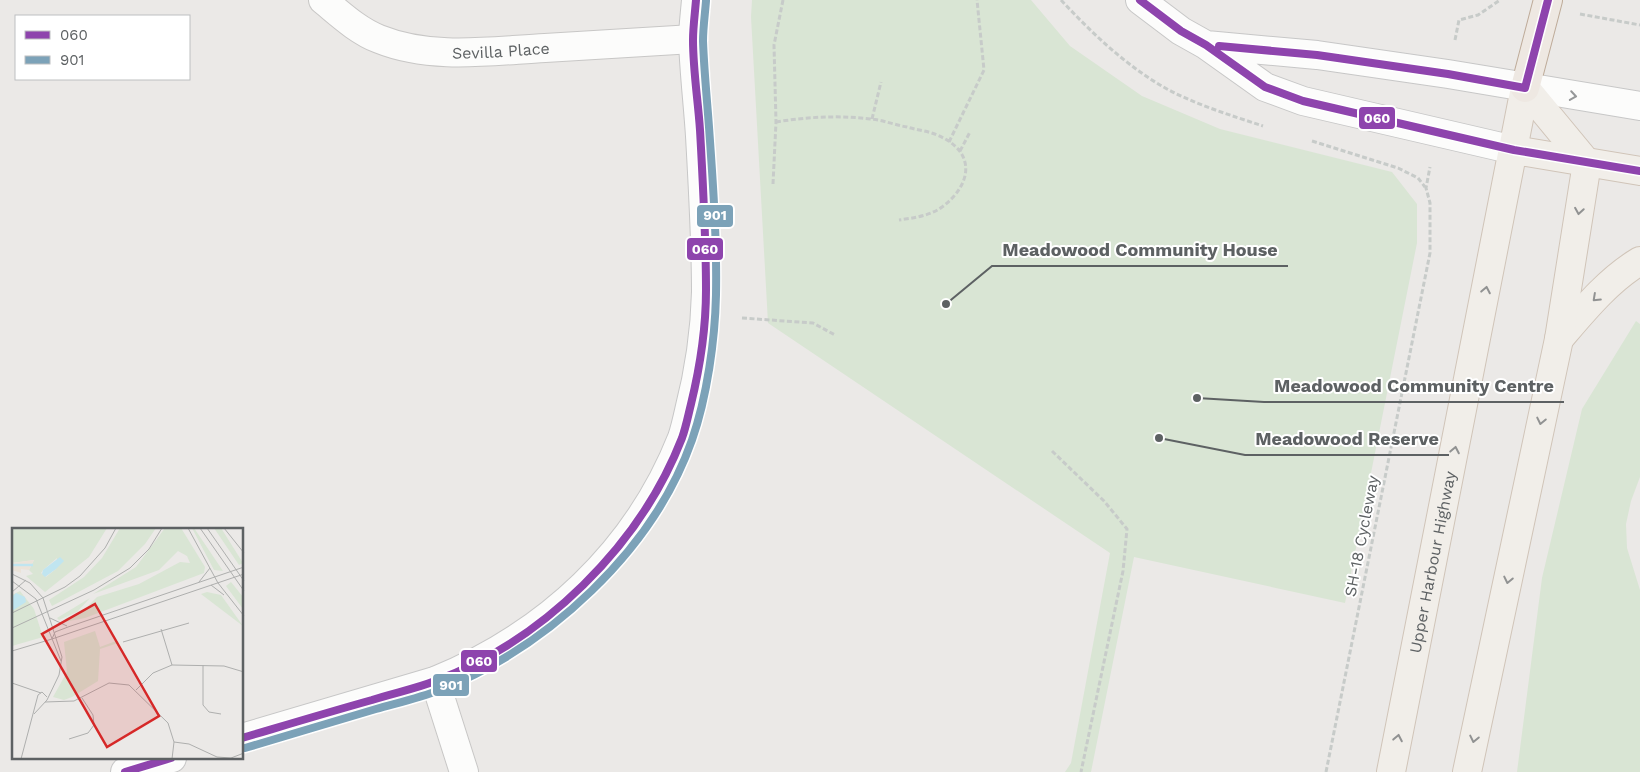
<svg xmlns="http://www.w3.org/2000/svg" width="1640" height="772" font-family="'Work Sans',sans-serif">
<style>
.green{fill:#d9e5d4}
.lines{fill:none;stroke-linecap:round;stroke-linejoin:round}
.street-casing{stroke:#c8c7c6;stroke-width:30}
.secondary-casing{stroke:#c7c7c7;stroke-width:30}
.primary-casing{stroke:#d0c4b8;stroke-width:30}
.highway-casing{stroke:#beab99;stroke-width:30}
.path{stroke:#c7cbc9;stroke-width:3;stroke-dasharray:5 2.5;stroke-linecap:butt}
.street{stroke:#fcfcfb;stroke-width:28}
.secondary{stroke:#fcfcfb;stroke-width:28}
.primary{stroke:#f1eee9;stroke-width:28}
.highway{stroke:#eee8e2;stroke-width:28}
.bus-1-casing{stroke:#fff;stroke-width:11}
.bus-2-casing{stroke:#fff;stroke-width:11}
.bus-1{stroke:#8e44ad;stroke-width:8}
.bus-2{stroke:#7ca2b8;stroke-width:8}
.oneway{stroke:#959798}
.oneway2{stroke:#919292}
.labels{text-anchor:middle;stroke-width:4;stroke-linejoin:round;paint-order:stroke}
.street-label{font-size:16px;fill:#5d6163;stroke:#fff}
.inset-river{fill:none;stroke:#c0e5f0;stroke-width:2.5}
.inset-road{fill:none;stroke:#aeafae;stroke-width:1}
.view{fill:#d62828;fill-opacity:0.15;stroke:#d62828;stroke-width:2.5}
.inset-edge{fill:none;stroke:#5d6163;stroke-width:2.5}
.leader{fill:none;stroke:#5d6163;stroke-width:2}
.callout-dot{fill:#5d6163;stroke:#fff;stroke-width:2}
.callout-label{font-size:18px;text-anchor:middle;font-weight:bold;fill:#5d6163;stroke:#fff;stroke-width:4;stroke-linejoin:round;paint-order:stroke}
.line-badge{stroke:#fff;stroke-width:2}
.badge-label{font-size:14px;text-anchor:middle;font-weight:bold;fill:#fff}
</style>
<rect width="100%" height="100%" fill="#ebe9e7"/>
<!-- green -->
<path class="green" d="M752 0H1031L1070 46 1142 96 1220 129 1392 172 1417 204V243L1345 603 1134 557 1091 772H1065L1071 763 1110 553 768 323 751 17Z
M1636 321 1640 324V477L1631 501 1626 524 1627 548 1640 590V772H1517L1542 578 1582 409Z"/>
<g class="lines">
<defs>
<g id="street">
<path id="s1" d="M323 0C340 14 358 31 379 39 431 60 490 51 545 48 594 45 644 42 693 39"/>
<path d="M435 681 464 772"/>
</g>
<path id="secondary" d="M1140 0 1181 31 1206 45 1265 87 1303 101 1514 150
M1206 45 1317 55 1448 74 1640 106
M242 738 435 681C547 635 637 552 682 438 685 429 687 420 689 411 699 372 705 333 706 292 706 240 703 188 700 136 698 104 694 72 693 40 693 27 695 13 696 0
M125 772 172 758"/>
<g id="primary">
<path d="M1514 150 1640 171"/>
<path d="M1559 339C1583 311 1608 280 1640 261"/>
<path id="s2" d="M1391 772 1525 88"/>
<path d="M1467 772 1559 339 1587 163 1525 88"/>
</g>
<path id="highway" d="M1525 88 1548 0"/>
</defs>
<!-- street casing -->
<use href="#street" class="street-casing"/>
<!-- secondary casing -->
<use href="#secondary" class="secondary-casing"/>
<!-- primary casing -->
<use href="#primary" class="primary-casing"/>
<!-- highway casing -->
<use href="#highway" class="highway-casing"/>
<!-- path -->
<path class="path" d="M1061 0C1091 32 1122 62 1160 85 1190 103 1230 115 1263 126
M1580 14 1640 25
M1455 40 1459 20 1478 15 1500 0
M872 119 881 82
M776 122C806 117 839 115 870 119 883 120 895 125 907 127 917 130 928 131 937 135 976 151 973 184 942 207 930 216 913 218 899 220
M1312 141 1398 168 1418 178 1425 187
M949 142 984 70 977 0
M960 151 970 132
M773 184 776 122 774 45 783 0
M742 318 813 323 835 335
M1052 451 1104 501 1127 529 1123 571 1081 772
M1326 772 1430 253V203L1426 188 1430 167"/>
<!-- street -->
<use href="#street" class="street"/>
<!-- secondary -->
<use href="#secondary" class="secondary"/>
<!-- primary -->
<use href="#primary" class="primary"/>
<!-- highway -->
<use href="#highway" class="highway"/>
<defs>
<path id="bus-1" d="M1140 0 1181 31 1206 45 1265 87 1303 101 1514 150 1640 171
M1219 46 1317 55 1448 74 1525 88 1548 0
M242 738C286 725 329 712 372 700 393 693 415 689 435 681 543 641 640 546 682 438 686 427 688 416 691 404 700 367 706 329 706 290 706 237 703 183 700 130 698 100 693 70 693 40 693 27 695 13 696 0
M125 772 171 758"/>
<path id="bus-2" d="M245 748C289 735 332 722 376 709 397 703 419 698 440 690 548 647 653 551 692 440 707 397 715 340 716 295 717 239 713 183 709 127 707 99 704 70 703 41 703 28 705 14 706 1"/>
</defs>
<!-- bus-1 casing -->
<use href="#bus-1" class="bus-1-casing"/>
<!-- bus-2 casing -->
<use href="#bus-2" class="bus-2-casing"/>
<!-- bus-1 -->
<use href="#bus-1" class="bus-1"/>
<!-- bus-2 -->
<use href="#bus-2" class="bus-2"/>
</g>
<!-- one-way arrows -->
<defs><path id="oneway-chevron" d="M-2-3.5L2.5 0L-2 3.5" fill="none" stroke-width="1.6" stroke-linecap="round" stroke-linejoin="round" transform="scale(1.25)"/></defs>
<use class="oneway" href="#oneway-chevron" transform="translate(1573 96) rotate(9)"/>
<g class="oneway2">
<use href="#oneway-chevron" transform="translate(1579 211) rotate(99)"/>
<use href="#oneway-chevron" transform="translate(1486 290) rotate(-79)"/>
<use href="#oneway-chevron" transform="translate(1596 298) rotate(137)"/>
<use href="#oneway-chevron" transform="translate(1541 421) rotate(102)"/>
<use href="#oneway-chevron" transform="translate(1455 450) rotate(-79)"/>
<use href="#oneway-chevron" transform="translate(1508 580) rotate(102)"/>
<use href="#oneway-chevron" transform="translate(1398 738) rotate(-79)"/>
<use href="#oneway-chevron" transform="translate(1474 739) rotate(102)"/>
</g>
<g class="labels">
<!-- street labels -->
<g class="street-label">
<text dy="6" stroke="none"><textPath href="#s1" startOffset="192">Sevilla Place</textPath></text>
<text transform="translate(1361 536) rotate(-79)" y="6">SH-18 Cycleway</text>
<text dy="6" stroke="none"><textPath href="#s2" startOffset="214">Upper Harbour Highway</textPath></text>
</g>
</g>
<!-- overview -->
<g transform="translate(12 528)">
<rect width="231" height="231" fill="#ebe9e7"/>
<path d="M0 0H95L77 29 33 64 14 48 21 46 17 42 22 32 0 35ZM45 30 44 41 34 49 29 45 31 42ZM108 0H144L133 16 106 43 40 78 37 72 72 49 90 30ZM153 0H169L193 39 192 45 73 90 52 94 54 90 68 86 85 69 127 56 168 34 178 35 175 28 166 23 147 42 81 66 124 39ZM180 0H182L211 43 202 42ZM202 0H209L231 35 227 37ZM219 54 231 69V81L214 58ZM8 63 22 81 31 109 0 118V67ZM195 64 209 67 231 98 189 66ZM78 70 65 84 47 92 45 90ZM83 103 88 119 104 113 106 115 88 121 86 153 60 169 52 172 41 169 55 144 52 114Z" fill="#d9e5d4" fill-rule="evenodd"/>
<path d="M22 32 17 42 9 41V45L0 42V35Z" fill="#ebe3d9"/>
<path d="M48 29 52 33 44 41 33 49 30 46 31 42ZM4 65 13 69 14 74 0 83V69Z" fill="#c0e5f0"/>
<path class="inset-river" d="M0 37H21"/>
<path class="inset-road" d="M176 0 206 55 232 88M188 0 232 63M195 0 232 53M212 0 232 25M0 46 18 55 31 70 50 129 47 147 35 172 22 186M0 53 24 71 49 133M187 54 198 40M199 57 212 67M0 64 14 52M0 85 53 59 68 48 93 20 104 0M38 90 55 98M0 100 82 62 118 40 137 21 150 0M149 101 160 137M40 111 43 104 56 99 232 39M40 111 232 46M111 114 177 95M0 123 40 111M191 137V177L197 184 209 186M0 155 29 165M124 162 141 145 160 137 212 138 232 144M33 174 62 173 97 155 117 157 156 195 162 214 160 231M57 211 76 205 82 197 81 187 70 170M162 214 177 216 205 229 219 230 232 225M9 231 26 167 30 164 35 169"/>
<path class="view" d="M83 76 147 188 95 219 30 106Z"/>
<rect width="231" height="231" class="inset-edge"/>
</g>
<!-- callouts -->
<path class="leader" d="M946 304L992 266H1288M1197 398L1264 402H1564M1159 438L1245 455H1449"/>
<g class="callout-dot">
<circle cx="946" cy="304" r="5"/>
<circle cx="1197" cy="398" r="5"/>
<circle cx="1159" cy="438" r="5"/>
</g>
<g class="callout-label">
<text x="1140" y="256">Meadowood Community House</text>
<text x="1414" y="392">Meadowood Community Centre</text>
<text x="1347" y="445">Meadowood Reserve</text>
</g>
<g class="line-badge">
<rect x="1358" y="106" width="38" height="24" rx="5" fill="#8e44ad"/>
<rect x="696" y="204" width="38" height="24" rx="5" fill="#7ca2b8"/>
<rect x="686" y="237" width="38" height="24" rx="5" fill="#8e44ad"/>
<rect x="460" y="649" width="38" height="24" rx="5" fill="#8e44ad"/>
<rect x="432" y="673" width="38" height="24" rx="5" fill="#7ca2b8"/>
</g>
<g class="badge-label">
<text x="1377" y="123">060</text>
<text x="715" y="220">901</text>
<text x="705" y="254">060</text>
<text x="479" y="666">060</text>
<text x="451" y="690">901</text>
</g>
<!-- legend -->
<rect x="15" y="15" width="175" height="65" fill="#ffffff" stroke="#bec0c1"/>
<rect x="25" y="31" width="25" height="8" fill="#8e44ad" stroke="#bec0c1"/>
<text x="60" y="40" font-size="15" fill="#5d6163">060</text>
<rect x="25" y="56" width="25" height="8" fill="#7ca2b8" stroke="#bec0c1"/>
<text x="60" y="65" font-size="15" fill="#5d6163">901</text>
</svg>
